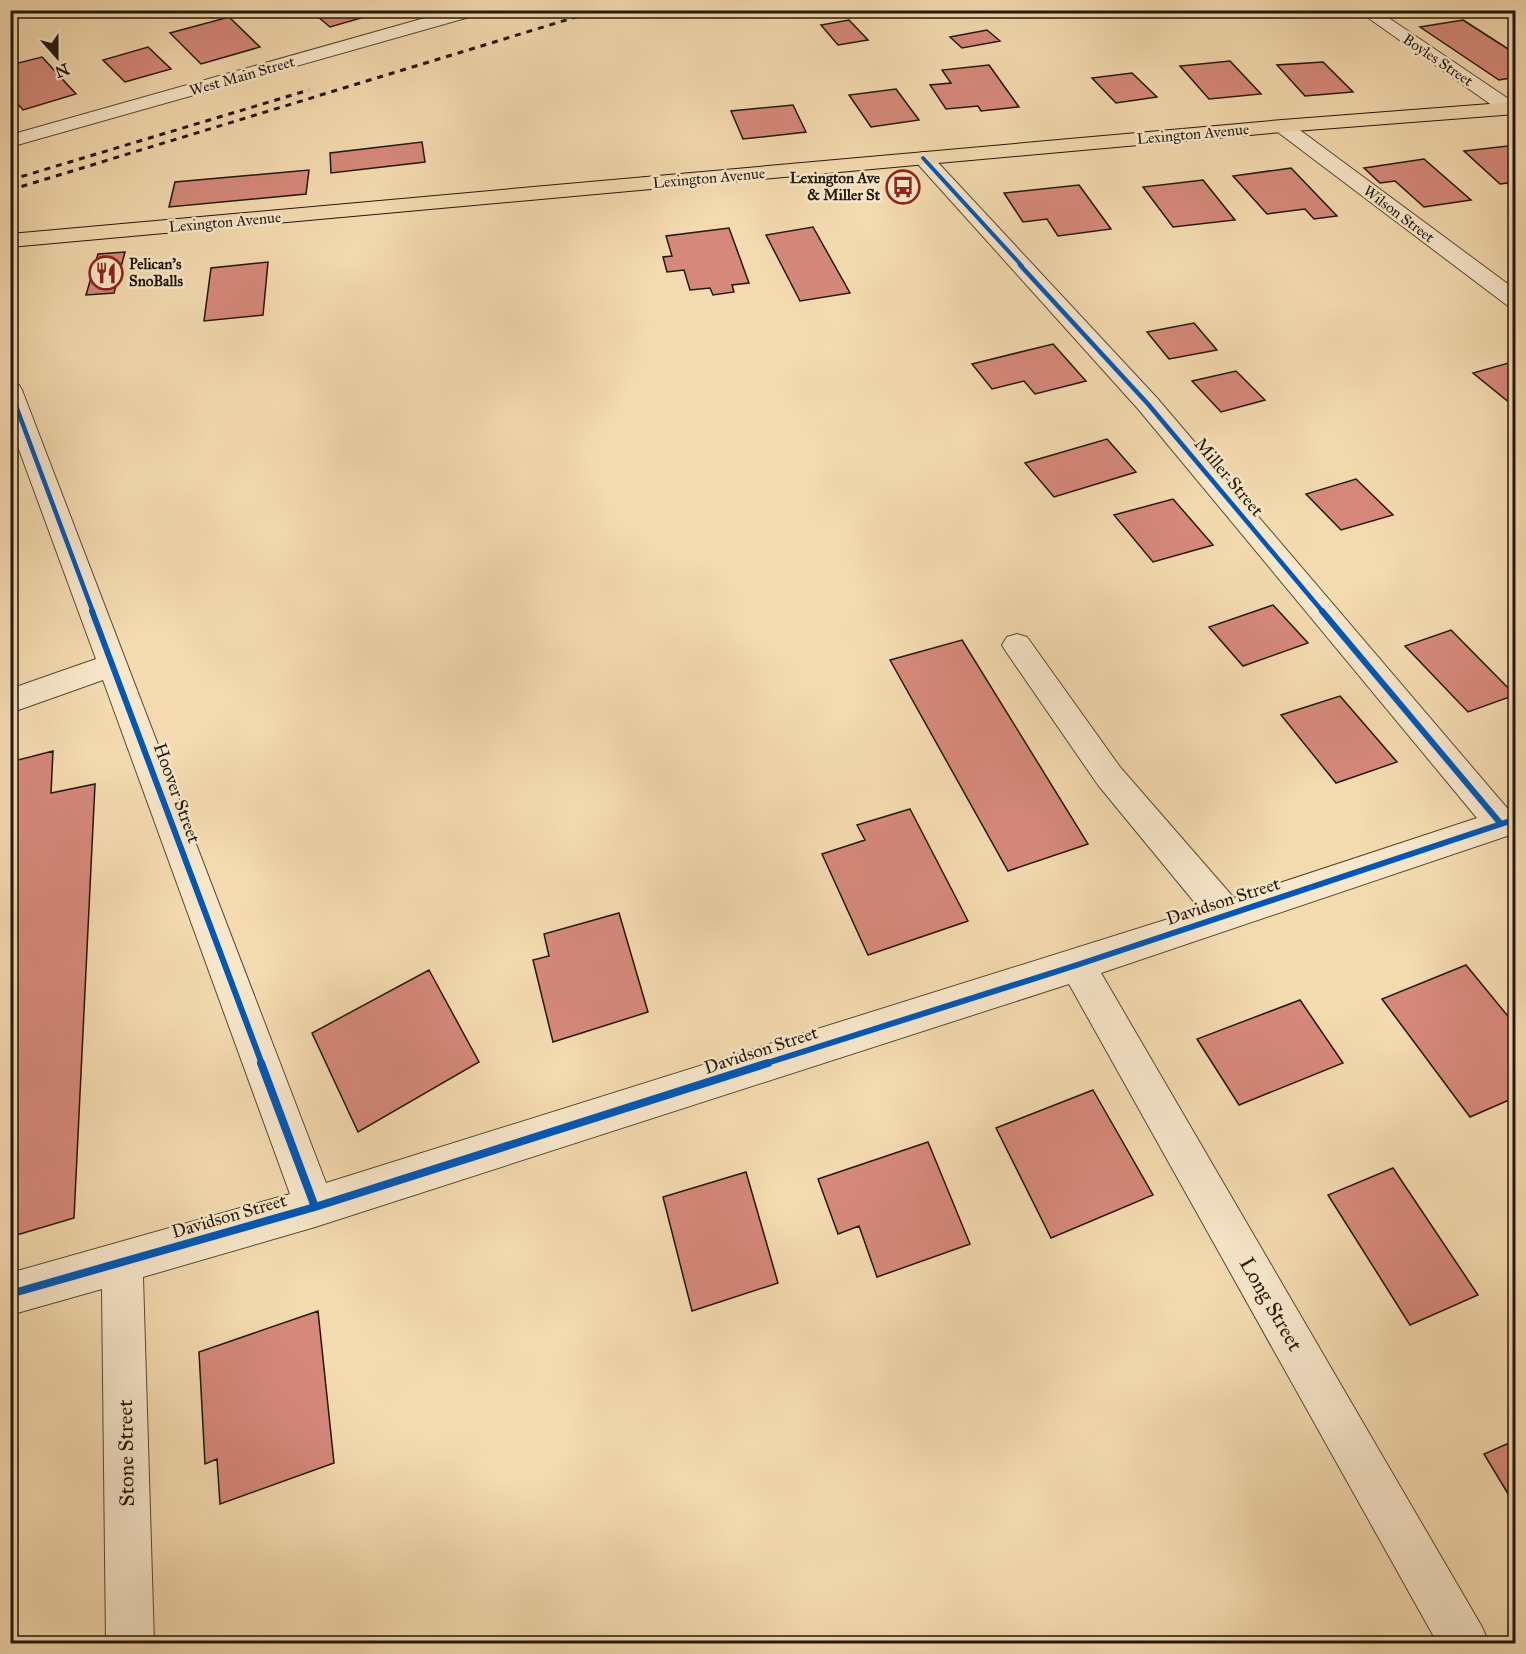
<svg xmlns="http://www.w3.org/2000/svg" width="1526" height="1654" font-family="'IM FELL Great Primer',serif">
<style>
.building{fill:#d6897b;stroke:#231706;stroke-width:1.5}
.lines{fill:none;stroke-linecap:round;stroke-linejoin:round}
.minor-casing{stroke:#574830;stroke-width:2}
.major-casing{stroke:#231706;stroke-width:2}
.minor{fill:#f8e7cb;fill-rule:evenodd}
.major{fill:#f4daaf;fill-rule:evenodd}
.rail{stroke:#231706;stroke-width:3;stroke-dasharray:6 6;stroke-linecap:butt}
.cycleway-far3-casing{stroke:#f8e7cb;stroke-width:6}
.cycleway-far2-casing{stroke:#f8e7cb;stroke-width:8}
.cycleway-far1-casing{stroke:#f8e7cb;stroke-width:10}
.cycleway-casing{stroke:#f8e7cb;stroke-width:11}
.cycleway-far3{stroke:#0057b8;stroke-width:4}
.cycleway-far2{stroke:#0057b8;stroke-width:4.5}
.cycleway-far1{stroke:#0057b8;stroke-width:6}
.cycleway{stroke:#0057b8;stroke-width:8}
.labels{text-anchor:middle;stroke-width:5;stroke-linejoin:round;paint-order:stroke}
.far-street-label{font-size:15px;fill:#231706;stroke:#f8e7cb}
.far-poi-label{font-size:15px;font-weight:bold;fill:#231706;stroke:#f8e7cb;text-anchor:end}
.street-label{font-size:18px;fill:#231706;stroke:#f8e7cb}
.near-street-label{font-size:21px;fill:#231706;stroke:#f8e7cb}
</style>
<rect width="100%" height="100%" fill="#f4daaf"/>
<filter id="stains"><feTurbulence type="fractalNoise" baseFrequency=".00333" numOctaves="4"/><feColorMatrix values="0 0 0 0 .2 0 0 0 0 .09 0 0 0 0 .02 0 0 0 .5 -.17"/></filter>
<radialGradient id="worn" r=".72"><stop offset=".6" stop-color="#630" stop-opacity="0"/><stop offset="1" stop-color="#630" stop-opacity=".3"/></radialGradient>
<!-- building -->
<path class="building" d="M310 10H370L375 14 330 27Z
M229 17 260 47 201 64 170 33Z
M849 20 868 40 838 45 821 25Z
M1463 20 1516 54V77L1499 80 1420 27Z
M987 30 1000 41 962 48 950 37Z
M148 47 171 69 125 82 103 60Z
M42 57 76 94 23 110 10 95V65Z
M1230 61 1261 94 1209 99 1180 66Z
M1323 62 1353 92 1305 96 1277 65Z
M989 65 1019 107 981 111 978 106 946 109 930 85 951 83 942 70Z
M1132 73 1157 97 1116 103 1092 78Z
M896 89 919 120 871 127 849 95Z
M793 105 806 132 743 139 731 111Z
M422 142 425 162 331 173 330 153Z
M1516 145V182L1500 184 1464 151Z
M1424 159 1471 200 1424 207 1395 181 1380 183 1364 168Z
M1291 168 1337 216 1314 219 1305 209 1267 214 1233 176Z
M309 170 306 194 169 207 175 182Z
M1203 180 1235 220 1173 227 1143 187Z
M1079 185 1111 229 1058 236 1047 219 1023 222 1004 193Z
M813 227 850 293 800 301 766 235Z
M729 228 749 283 732 285 734 292 713 295 710 288 690 290 684 270 667 272 663 257 672 256 666 236Z
M125 252 114 293 86 295 98 254Z
M268 262 263 315 204 321 211 268Z
M1194 323 1217 350 1169 359 1147 332Z
M1053 344 1086 381 1035 394 1024 381 992 389 972 364Z
M1512 362 1516 365V408L1473 373Z
M1236 371 1265 400 1221 412 1192 381Z
M1107 439 1136 472 1054 497 1025 463Z
M1356 479 1393 515 1341 530 1306 494Z
M1173 499 1213 545 1153 562 1114 515Z
M1273 605 1308 643 1243 666 1209 627Z
M1451 630 1515 695 1468 712 1405 646Z
M962 640 1088 844 1008 871 890 660Z
M1340 696 1397 762 1336 783 1281 715Z
M53 751 51 793 95 784 74 1218 10 1237V762Z
M910 809 968 921 868 955 822 854 865 840 857 825Z
M619 913 648 1012 553 1042 533 960 549 956 544 934Z
M1466 965 1516 1026V1097L1470 1117 1382 999Z
M429 970 479 1062 358 1132 312 1033Z
M1300 1000 1343 1063 1239 1105 1197 1039Z
M1093 1090 1153 1195 1051 1238 996 1128Z
M928 1142 970 1244 877 1277 859 1226 838 1234 818 1179Z
M1393 1168 1478 1295 1410 1325 1328 1195Z
M746 1172 778 1283 692 1311 663 1197Z
M318 1311 334 1463 220 1504 217 1459 205 1464 199 1352Z
M1516 1440V1507L1484 1454Z"/>
<g class="lines">
<defs>
<path id="minor" d="M453 10H482L480 14 10 147V135Z
M1357 10H1377L1516 104V113H1503Z
M1282 120 1289 122 1516 290V308L1508 306 1275 130 1272 126Z
M923 152 930 154 1157 398 1507 808 1516 805V833L1101 973 1482 1627 1489 1644H1438L1069 984 315 1227 143 1277 154 1644H106L102 1289 10 1315V1273L290 1194 103 680 10 713V689L96 659 10 425V383L19 385 22 390 326 1183 1200 909 1098 785 1007 653 1002 645 1007 637 1017 634 1027 637 1120 767 1234 898 1477 818 1139 410 916 162 913 158 916 154Z"/>
<path id="major" d="M1516 102V114L1282 132 10 247V234L1282 120Z"/>
</defs>
<!-- minor casing -->
<use href="#minor" class="minor-casing"/>
<!-- major casing -->
<use href="#major" class="major-casing"/>
<!-- minor -->
<use href="#minor" class="minor"/>
<!-- major -->
<use href="#major" class="major"/>
<!-- rail -->
<path class="rail" d="M10 180 309 90
M10 190 599 10"/>
<defs>
<path id="cycleway-far3" d="M923 158 1022 266"/>
<path id="cycleway-far2" d="M1020 265 1148 404 1323 612
M10 390 93 612"/>
<path id="cycleway-far1" d="M92 611 262 1064
M1322 611 1501 824
M764 1064 1077 965 1516 819"/>
<path id="cycleway" d="M261 1063 315 1207
M10 1294 315 1207 768 1063"/>
</defs>
<!-- cycleway-far3 casing -->
<use href="#cycleway-far3" class="cycleway-far3-casing"/>
<!-- cycleway-far2 casing -->
<use href="#cycleway-far2" class="cycleway-far2-casing"/>
<!-- cycleway-far1 casing -->
<use href="#cycleway-far1" class="cycleway-far1-casing"/>
<!-- cycleway casing -->
<use href="#cycleway" class="cycleway-casing"/>
<!-- cycleway-far3 -->
<use href="#cycleway-far3" class="cycleway-far3"/>
<!-- cycleway-far2 -->
<use href="#cycleway-far2" class="cycleway-far2"/>
<!-- cycleway-far1 -->
<use href="#cycleway-far1" class="cycleway-far1"/>
<!-- cycleway -->
<use href="#cycleway" class="cycleway"/>
</g>
<!-- icons -->
<defs>
<symbol id="bus-ring" viewBox="-11 -11 22 22"><circle r="9.5" fill="#f8e7cb" stroke="#8f2418" stroke-width="1.5"/><path d="M-5-6H5V4H4V6H2V4H-2V6H-4V4H-5ZM-3.5-4V0h7V-4ZM-3.5 1.2v1.5H-2V1.2ZM2 1.2v1.5H3.5V1.2Z" fill="#8f2418"/></symbol>
<symbol id="restaurant-ring" viewBox="-11 -11 22 22"><circle r="9.5" fill="#f8e7cb" stroke="#8f2418" stroke-width="1.5"/><path d="M-5-6h1v4h1v-4h1v4h1v-4h1v5L-1.5 .5V6h-2V.5L-5-1ZM5-6V6H3V1.5H1.5Q1.5-4 5-6Z" fill="#8f2418"/></symbol>
</defs>
<g fill-rule="evenodd">
<use href="#bus-ring" x="884" y="168" width="38" height="38"/>
<use href="#restaurant-ring" x="87" y="254" width="38" height="38"/>
</g>
<g class="labels">
<!-- far-street labels -->
<g class="far-street-label">
<text transform="translate(1438 60) rotate(34)" y="5">Boyles Street</text>
<text transform="translate(242 76) rotate(-16)" y="5">West Main Street</text>
<text transform="translate(1193 134) rotate(-5)" y="5">Lexington Avenue</text>
<text transform="translate(709 178) rotate(-5)" y="5">Lexington Avenue</text>
<text transform="translate(1399 214) rotate(37)" y="5">Wilson Street</text>
<text transform="translate(225 222) rotate(-5)" y="5">Lexington Avenue</text>
</g>
<!-- far-poi labels -->
<g class="far-poi-label">
<text x="880" y="183">Lexington Ave<tspan x="880" dy="17">&amp; Miller St</tspan></text>
<text x="129" y="269" text-anchor="start">Pelican's<tspan x="129" dy="17">SnoBalls</tspan></text>
</g>
<!-- street labels -->
<g class="street-label">
<text transform="translate(1229 477) rotate(50)" y="6">Miller Street</text>
<text transform="translate(177 793) rotate(70)" y="6">Hoover Street</text>
<text transform="translate(1223 901) rotate(-18)" y="6">Davidson Street</text>
<text transform="translate(761 1050) rotate(-18)" y="6">Davidson Street</text>
<text transform="translate(229 1216) rotate(-16)" y="6">Davidson Street</text>
</g>
<!-- near-street labels -->
<g class="near-street-label">
<text transform="translate(1271 1304) rotate(60)" y="7">Long Street</text>
<text transform="translate(126 1453) rotate(-91)" y="7">Stone Street</text>
</g>
</g>
<!-- margin -->
<rect width="1526" height="1654" fill="none" stroke="#f4daaf" stroke-width="36"/>
<rect x="12" y="12" width="1502" height="1630" fill="none" stroke="#231706" stroke-width="3"/>
<rect x="18" y="18" width="1490" height="1618" fill="none" stroke="#231706" stroke-width="1.5"/>
<!-- north arrow -->
<g transform="translate(57 57) rotate(159)" stroke="#f8e7cb" stroke-width="4.5" paint-order="stroke">
<path d="M0-4.5L10 22L0 15L-10 22Z" fill="#231706"/>
<text y="-9" font-size="16" font-weight="bold" text-anchor="middle" fill="#231706">N</text>
</g>
<rect width="100%" height="100%" filter="url(#stains)"/>
<rect width="100%" height="100%" fill="url(#worn)"/>
</svg>
